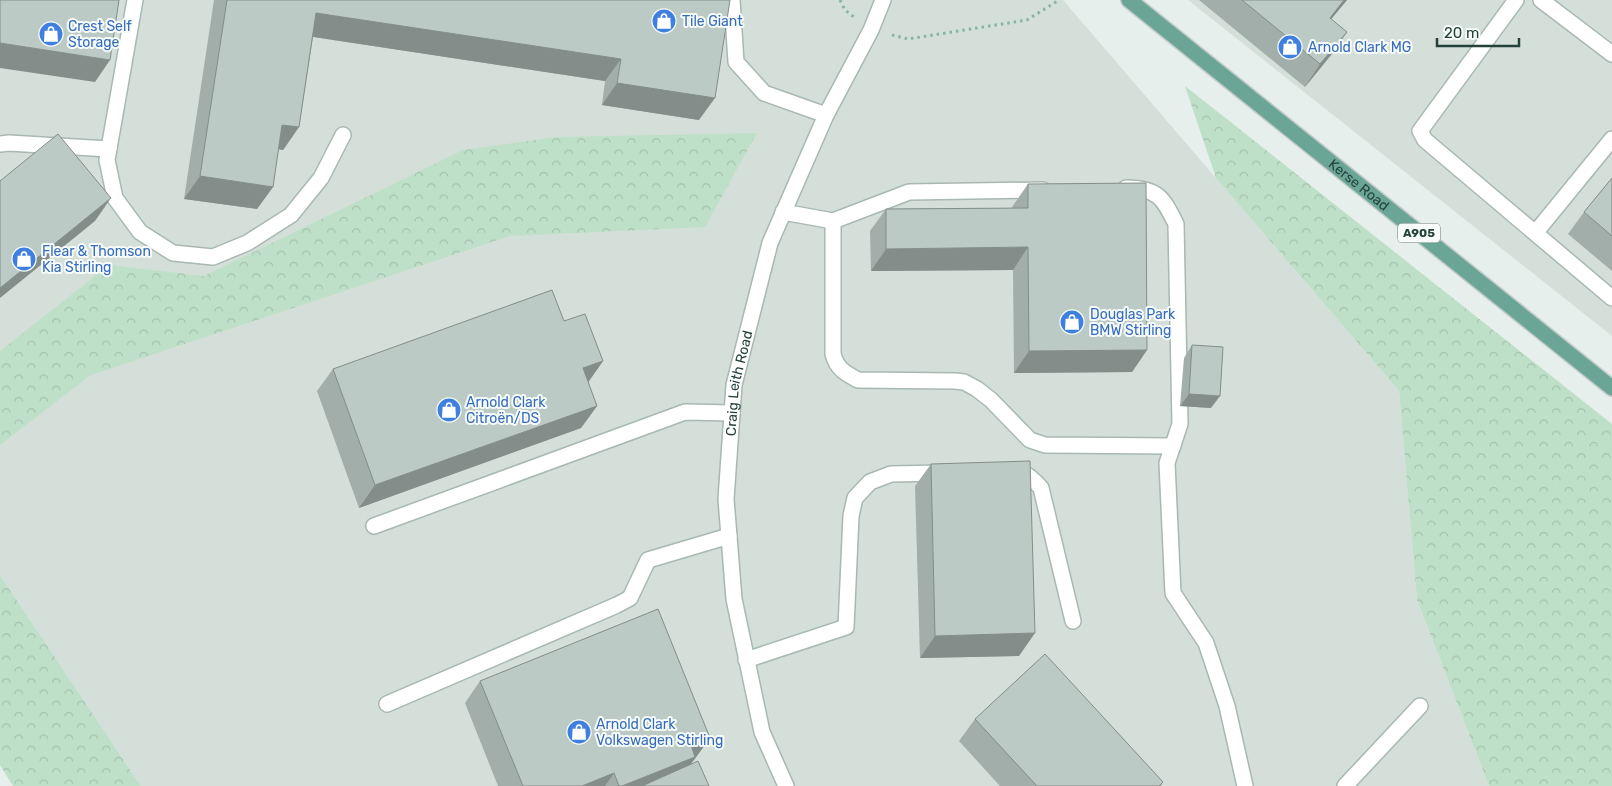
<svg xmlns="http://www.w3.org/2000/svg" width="1612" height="786" font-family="Rubik,sans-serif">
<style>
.built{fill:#d4dfda}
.forest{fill:url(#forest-crowns)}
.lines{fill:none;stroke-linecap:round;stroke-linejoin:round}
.minor-casing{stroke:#a8b8b2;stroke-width:18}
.major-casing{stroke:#c2cac8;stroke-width:18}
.path{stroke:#86b3a5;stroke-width:3;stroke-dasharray:2.5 4;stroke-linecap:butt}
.minor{stroke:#fff;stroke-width:15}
.major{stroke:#6aa596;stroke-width:15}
.wall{fill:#a1aea9}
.shaded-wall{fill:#838d89}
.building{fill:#bbcac4;stroke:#838d89}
.labels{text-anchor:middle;stroke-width:4;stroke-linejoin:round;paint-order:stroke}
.shield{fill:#f7fbf9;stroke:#637a73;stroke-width:1}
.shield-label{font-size:12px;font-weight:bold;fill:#24423a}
.shop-label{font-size:14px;fill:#366cbe;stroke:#f7fbf9;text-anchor:start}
.street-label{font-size:14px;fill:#24423a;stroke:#f7fbf9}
</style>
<defs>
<pattern id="forest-crowns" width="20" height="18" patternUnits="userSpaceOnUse" patternTransform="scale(1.25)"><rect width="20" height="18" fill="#bfe0c8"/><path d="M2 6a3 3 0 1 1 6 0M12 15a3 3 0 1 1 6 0" fill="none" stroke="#a4c1ad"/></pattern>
</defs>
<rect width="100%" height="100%" fill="#e6efeb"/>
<!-- built -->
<path class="built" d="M0 0H1063L1399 391 1417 600 1489 786H141L0 575Z
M1188 0H1612V336Z"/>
<!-- forest -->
<path class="forest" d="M1185 86 1612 424V786H1489L1417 600 1399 391 1216 178Z
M757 133 705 227 510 236 91 375 0 445V351L109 265 204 276 463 150 556 137Z
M0 575 141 786H13L0 765Z"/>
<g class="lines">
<defs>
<g id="minor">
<path d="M135 0 107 160 115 198 140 232 173 253 213 257 247 243 291 215 321 178 343 135"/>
<path d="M732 0 736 62 764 93 826 115"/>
<path d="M1516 0 1420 131 1425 140 1612 298"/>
<path d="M1541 0 1612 54"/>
<path d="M0 144 9 143 109 149"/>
<path d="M1126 188C1158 188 1163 198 1176 224L1180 424 1167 463 1173 593 1206 643 1227 706 1245 786"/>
<path d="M783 212 833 221 909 192 1043 190"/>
<path d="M833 221V354C837 369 845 373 858 380L955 381 964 382 977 389 991 400 1030 440 1045 445 1173 446"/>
<path d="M1536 232 1612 139"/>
<path d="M1011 471C1025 471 1032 478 1041 488L1073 621"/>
<path d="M374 526 685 412 732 413"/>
<path d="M746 660 846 627 851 516 855 498 870 482 891 474 943 473"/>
<path d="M387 704 617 605 630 598 648 560 729 536"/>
<path id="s1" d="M786 786 762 732 734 599 726 499 734 385 770 243 826 115 871 30 883 0"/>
<path d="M1345 786 1420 706"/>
</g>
<g id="major">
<path id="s2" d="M1129 0 1612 388"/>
</g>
</defs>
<!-- minor casing -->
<use href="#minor" class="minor-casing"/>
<!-- major casing -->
<use href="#major" class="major-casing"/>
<!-- path -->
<path class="path" d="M840 0 845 10 854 17
M892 35 908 39 1027 20 1059 0"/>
<!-- minor -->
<use href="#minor" class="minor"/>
<!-- major -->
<use href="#major" class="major"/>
</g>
<!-- wall -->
<path class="wall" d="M214 0H730L699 120 602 105 605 81 313 37 299 127 283 150 278 149 273 187 257 209 184 199Z
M1199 0H1347L1331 19 1347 32 1331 55 1305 87Z
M1612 178V271L1568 234 1584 212Z
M1028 184 1147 350 1132 372 1014 373 1013 270 871 271 870 231 886 209 1012 208V207Z
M564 321 603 361 588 382 597 406 581 428 359 508 317 391 333 369Z
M1192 345 1211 408 1180 406 1184 358Z
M931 464 1019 656 920 658 915 486Z
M480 681 710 738 694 760 692 761 690 765 709 786H498L465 703Z
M975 719 1163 782 1161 786H1000L959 741Z"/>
<!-- shaded-wall -->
<path class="shaded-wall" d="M1344 0H1347L1314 40 1330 18Z
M316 13 621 59 605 81 301 35Z
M1347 32 1331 55 1305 87 1320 64Z
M0 43 110 60 95 82 0 68Z
M617 83 715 98 699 120 602 105Z
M282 125 299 127 283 150 266 147Z
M200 176 273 187 257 209 184 199Z
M111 198 95 221 0 298V288Z
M1028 247 1013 270 871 271 886 249Z
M1147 350 1132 372 1014 373 1029 351Z
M603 361 587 384 583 368Z
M1189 394 1220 396 1211 408 1180 406Z
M597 406 581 428 359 508 375 485Z
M1035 633 1019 656 920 658 935 636Z
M710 738 680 779 662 786H622L691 745Z
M614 773 605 786H582Z"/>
<!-- building -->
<path class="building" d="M0 0H119L110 60 0 43Z
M227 0H730L715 98 617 83 621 59 316 13 299 127 282 125 273 187 200 176Z
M1242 0H1344L1330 18 1347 32 1320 64Z
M58 134 111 198 0 288V181Z
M1612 178V236L1584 212Z
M1146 183 1147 350 1029 351 1028 247 886 249V209L1028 208V184Z
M552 290 564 321 585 314 603 361 583 368 597 406 375 485 333 369Z
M1192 345 1223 347 1220 396 1189 394Z
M1030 461 1035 633 935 636 931 464Z
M658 609 710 738 691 745 695 757 622 786H619L614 773 582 786H523L480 681Z
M1045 654 1163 782 1159 786H1037L975 719Z
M698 761 709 786H642Z"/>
<!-- icons -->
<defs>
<symbol id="shop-disc" viewBox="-11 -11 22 22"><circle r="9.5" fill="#3f7fe0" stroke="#f7fbf9"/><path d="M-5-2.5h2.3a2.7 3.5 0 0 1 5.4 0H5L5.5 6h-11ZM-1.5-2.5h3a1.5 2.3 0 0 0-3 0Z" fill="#fff"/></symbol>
</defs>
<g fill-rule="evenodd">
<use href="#shop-disc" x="650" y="7" width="28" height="28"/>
<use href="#shop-disc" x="37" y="20" width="28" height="28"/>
<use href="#shop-disc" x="1276" y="33" width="28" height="28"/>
<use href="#shop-disc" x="10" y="245" width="28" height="28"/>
<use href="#shop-disc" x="1058" y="308" width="28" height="28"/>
<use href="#shop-disc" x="435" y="396" width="28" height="28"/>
<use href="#shop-disc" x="565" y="718" width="28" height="28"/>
</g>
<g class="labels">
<!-- shield labels -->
<rect class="shield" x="1398" y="223.5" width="42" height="19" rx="4"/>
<g class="shield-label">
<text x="1419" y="237">A905</text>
</g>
<!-- shop labels -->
<g class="shop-label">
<text x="682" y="26">Tile Giant</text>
<text x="68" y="31">Crest Self<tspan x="68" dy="16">Storage</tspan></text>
<text x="1308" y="52">Arnold Clark MG</text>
<text x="42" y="256">Flear &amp; Thomson<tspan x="42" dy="16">Kia Stirling</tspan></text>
<text x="1090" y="319">Douglas Park<tspan x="1090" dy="16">BMW Stirling</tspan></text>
<text x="466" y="407">Arnold Clark<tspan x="466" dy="16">Citroën/DS</tspan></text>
<text x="596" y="729">Arnold Clark<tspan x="596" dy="16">Volkswagen Stirling</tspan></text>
</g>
<!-- street labels -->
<g class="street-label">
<text dy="5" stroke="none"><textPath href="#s2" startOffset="295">Kerse Road</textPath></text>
<text dy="5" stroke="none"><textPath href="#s1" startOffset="412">Craig Leith Road</textPath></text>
</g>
</g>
<!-- scale -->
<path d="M1437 38v8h82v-8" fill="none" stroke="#24423a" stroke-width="2.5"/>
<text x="1444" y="38" font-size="15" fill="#24423a" stroke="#f7fbf9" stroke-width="4" paint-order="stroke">20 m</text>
</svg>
